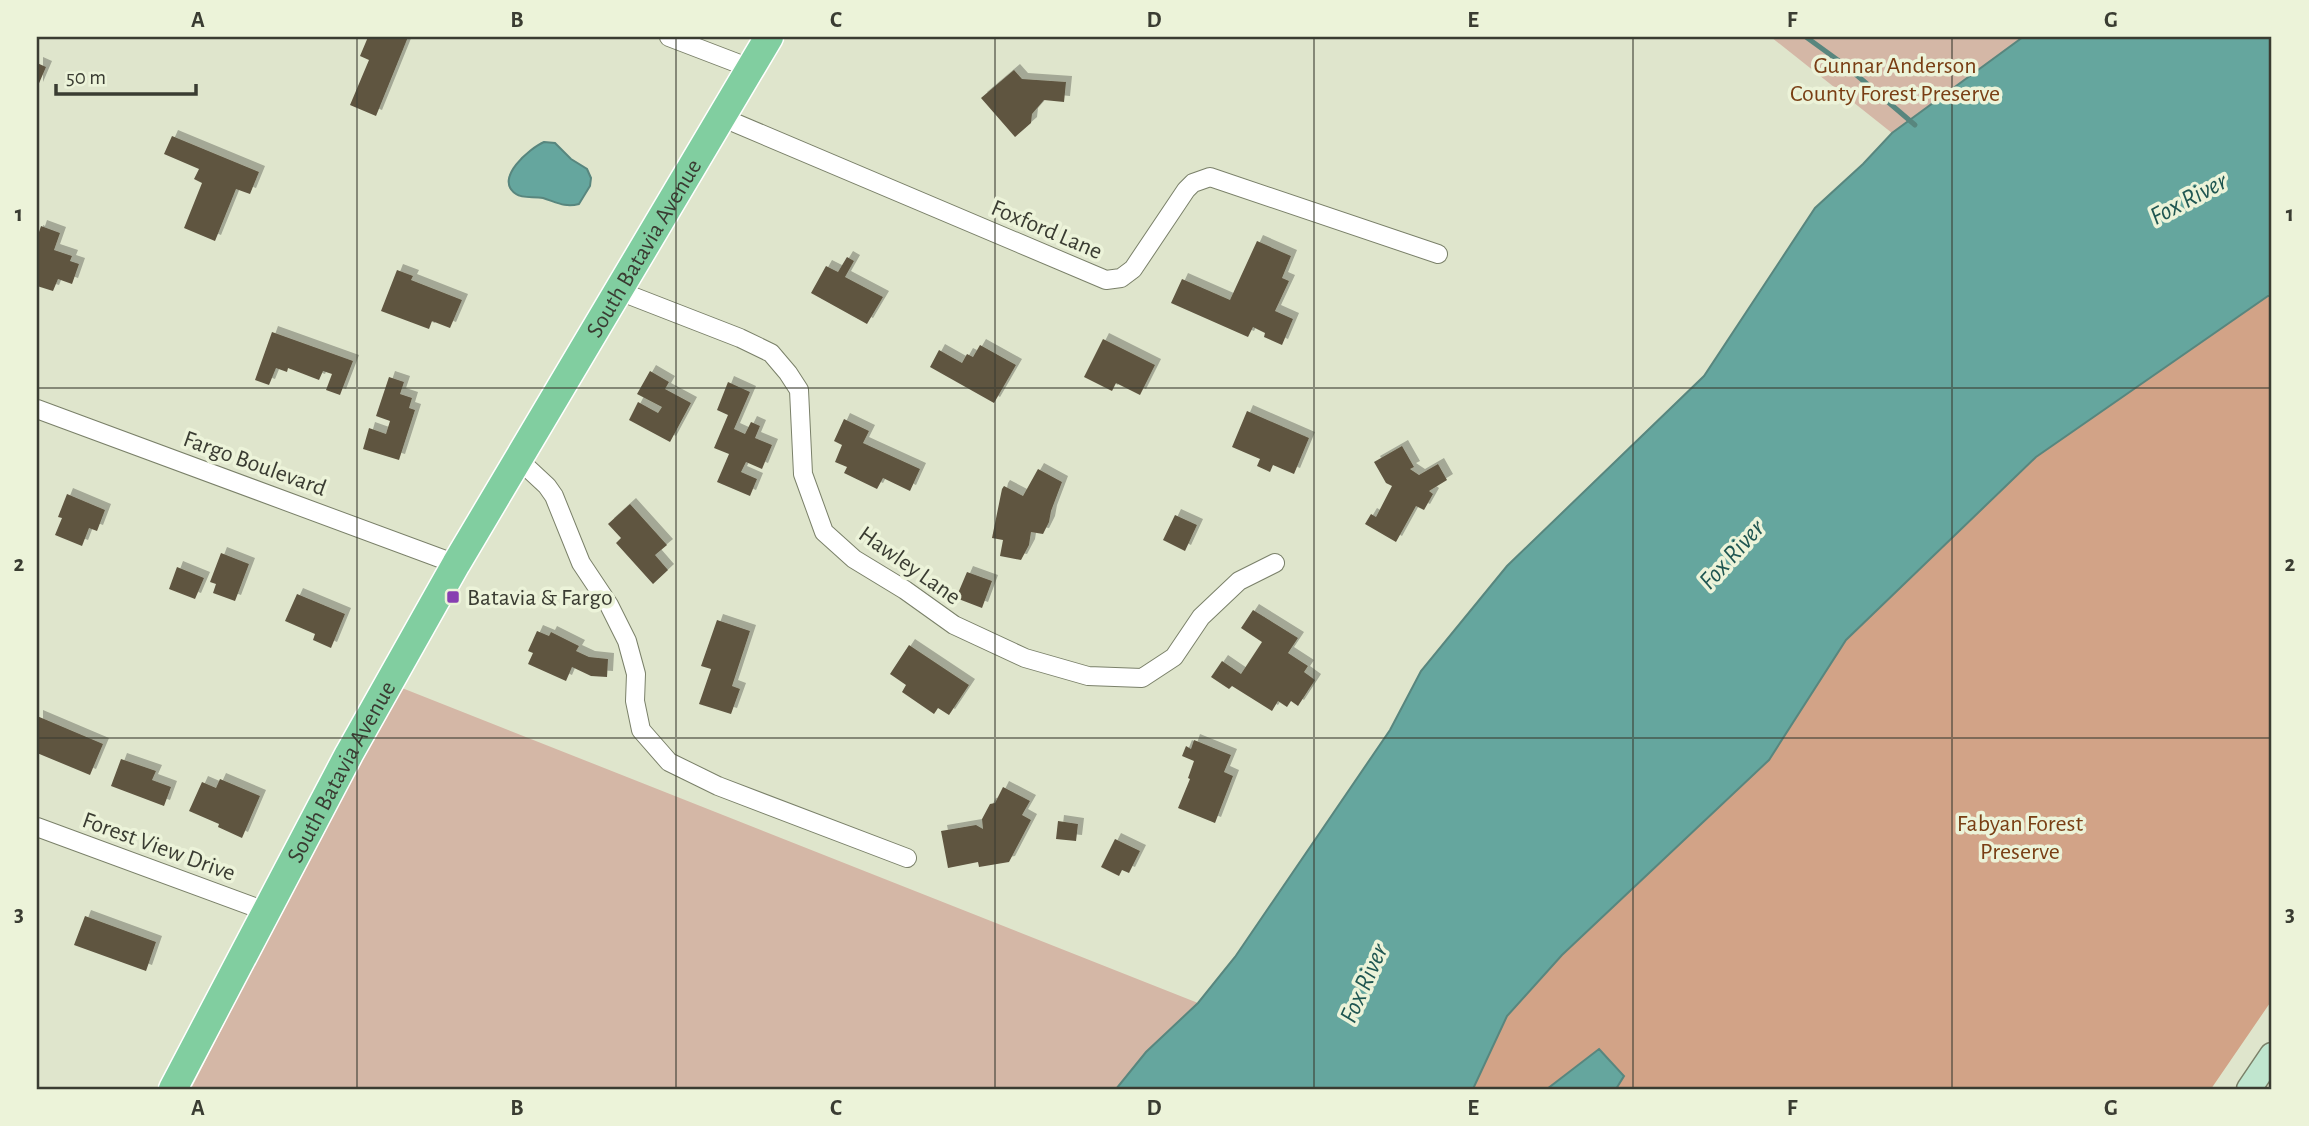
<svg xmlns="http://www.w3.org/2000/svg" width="2309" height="1126" font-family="'Alegreya Sans',sans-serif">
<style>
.green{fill:#d4b7a6}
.forest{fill:#d2a387}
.water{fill:#65a69e;stroke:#58867e;stroke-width:2}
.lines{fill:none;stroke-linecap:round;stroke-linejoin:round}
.stream{stroke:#58867e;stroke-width:5}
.building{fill:#5f5541;filter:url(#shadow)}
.minor-casing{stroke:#7a8069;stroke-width:20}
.secondary-casing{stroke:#7a8069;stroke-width:27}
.primary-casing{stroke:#fff;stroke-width:31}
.minor{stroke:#fff;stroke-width:18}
.secondary{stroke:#c0e6cf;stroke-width:24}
.primary{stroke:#81cea0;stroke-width:28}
.grid{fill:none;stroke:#3a3c32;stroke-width:2;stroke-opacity:0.55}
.poi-dot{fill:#883fb1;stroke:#ecf3d9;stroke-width:2.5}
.labels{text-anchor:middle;stroke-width:7;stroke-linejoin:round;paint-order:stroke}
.park-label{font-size:24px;fill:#793e14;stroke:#ecf3d9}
.street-label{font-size:24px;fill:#3a3c32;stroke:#ecf3d9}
.poi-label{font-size:24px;fill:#3a3c32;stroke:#ecf3d9;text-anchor:start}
.water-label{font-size:26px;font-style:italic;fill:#1f5651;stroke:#ecf3d9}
.neatline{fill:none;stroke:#3a3c32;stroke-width:2.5}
.grid-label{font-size:23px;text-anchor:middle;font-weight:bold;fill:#3a3c32}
</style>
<defs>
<filter id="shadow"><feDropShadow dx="6" dy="-6" stdDeviation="0" flood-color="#0004"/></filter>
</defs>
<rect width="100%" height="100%" fill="#dfe5cc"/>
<!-- green -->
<path class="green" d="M1771 37H2023L1892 133Z
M397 686 1198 1003 1147 1052 1116 1089H191Z"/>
<!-- forest -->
<path class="forest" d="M2268 295 2272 296V1000L2211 1089H1616L1623 1076 1599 1049 1547 1089H1473L1507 1016 1562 955 1769 760 1846 640 2036 457Z"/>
<!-- water -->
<path class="water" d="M2023 37H2272V296H2268L2036 457 1846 640 1769 760 1562 955 1507 1016 1473 1089H1116L1146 1052 1198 1003 1235 957 1390 730 1421 671 1507 566 1704 376 1815 208 1863 164 1892 133Z
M544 142 555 143 571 159 587 169 591 178 590 186 579 204C565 208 556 202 543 198 534 196 523 199 516 194 493 179 530 148 544 142Z
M1599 1049 1624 1076 1616 1089H1547Z"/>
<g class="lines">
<!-- stream -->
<path class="stream" d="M1806 37 1846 66 1915 125"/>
</g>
<!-- building -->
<path class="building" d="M368 37H408L376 116 350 105 369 60 360 56Z
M37 63 46 67 37 88Z
M1014 70 1022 79 1066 82 1064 102 1044 100 1032 114 1031 123 1015 137 981 98Z
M172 136 259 172 250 194 236 189 215 241 184 228 202 183 194 179 199 169 164 154Z
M41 226 60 233 54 250 72 256 70 261 79 264 72 284 58 279 53 291 37 286V231L39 232Z
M1257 241 1291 256 1282 278 1289 281 1275 311 1293 319 1282 345 1264 337 1265 333 1253 327 1248 337 1171 303 1182 279 1230 300Z
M847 257 854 261 845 277 883 297 867 324 811 293 826 266 838 272Z
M397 270 413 276 411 280 462 300 450 328 432 321 429 329 381 311Z
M272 332 353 361 340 395 326 390 332 374 323 371 319 380 288 368 287 372 276 368 269 385 255 380Z
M1103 339 1155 365 1140 395 1116 383 1112 391 1084 377Z
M980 345 1016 365 994 403 930 367 939 350 962 363 967 354 973 357Z
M650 371 669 382 665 389 691 403 670 442 629 420 638 402 658 413 662 407 637 394Z
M389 377 404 382 400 394 412 398 409 408 415 410 399 460 363 449 369 428 386 434 390 421 376 416Z
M728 382 750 392 734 429 745 434 751 422 760 426 755 438 772 445 762 469 746 462 741 472 757 479 750 496 717 482 729 454 714 448 728 415 717 410Z
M1247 411 1309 438 1294 474 1273 465 1270 472 1257 466 1260 459 1232 447Z
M844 419 869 431 863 443 920 469 910 491 883 478 877 489 844 473 847 467 835 462 842 445 834 441Z
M1402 446 1414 467 1410 469 1419 475 1438 464 1447 480 1429 491 1433 494 1424 510 1416 506 1396 542 1365 524 1371 514 1376 517 1392 486 1386 483 1374 462Z
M1038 469 1062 482 1051 511 1049 522 1043 534 1031 532 1029 545 1021 560 1000 556 1003 540 992 538 1002 489 1004 486 1023 496Z
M67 494 105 510 97 531 89 528 82 546 55 535 62 518 58 517Z
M630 504 667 545 655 555 668 570 653 584 616 543 621 538 608 524Z
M1175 515 1197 525 1185 551 1163 540Z
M221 553 249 564 235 601 213 593 216 584 210 582Z
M177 567 204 578 195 599 169 589Z
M967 572 992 581 982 608 956 598Z
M297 594 345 614 331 648 313 640 315 634 285 621Z
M1253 610 1298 638 1288 653 1308 666 1304 672 1315 680 1298 706 1291 701 1287 707 1278 701 1272 711 1232 686 1229 689 1211 677 1222 661 1241 674 1262 642 1241 628Z
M717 620 750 631 732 686 740 689 731 714 699 704 711 669 701 666Z
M537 631 549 636 551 632 579 646 576 651 589 657 608 659 607 677 591 676 572 667 566 681 528 664 533 653 528 651Z
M909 645 969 685 949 715 938 708 934 714 902 692 906 685 890 674Z
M37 716 103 744 90 775 37 753Z
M1194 740 1231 755 1224 772 1233 776 1215 823 1178 808 1190 779 1188 778 1194 761 1182 756 1186 746 1191 749Z
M121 759 156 771 152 780 171 787 164 806 111 786Z
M220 779 260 796 242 838 218 827 219 824 189 811 202 782 216 788Z
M1003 787 1030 801 1022 815 1031 820 1009 862 979 867 978 862 948 868 941 831 976 825 983 829 982 819 990 804 995 803Z
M1058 821 1078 824 1076 841 1056 839Z
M1115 839 1140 851 1129 873 1122 870 1119 876 1101 867Z
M85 916 156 942 146 971 74 945Z"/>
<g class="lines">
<defs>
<path id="minor" d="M669 37 750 68
M721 117 1106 280 1121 278 1133 269 1186 190 1193 183 1210 177 1438 254
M619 291 740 338 771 353 788 373 799 390 803 474 824 532 854 559 905 590 954 625 1025 658 1088 676 1142 678 1174 657 1201 617 1239 581 1275 563
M37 409 456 564
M518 459 547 486 554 496 581 563 609 605 627 641 636 674 635 701 641 730 669 762 718 786 907 858
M37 827 265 911"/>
<path id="secondary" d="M2249 1089 2272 1055"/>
<g id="primary">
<path id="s1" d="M173 1089 349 754 456 564 769 37"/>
</g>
</defs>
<!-- minor casing -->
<use href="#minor" class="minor-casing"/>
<!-- secondary casing -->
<use href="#secondary" class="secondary-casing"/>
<!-- primary casing -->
<use href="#primary" class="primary-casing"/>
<!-- minor -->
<use href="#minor" class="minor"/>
<!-- secondary -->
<use href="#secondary" class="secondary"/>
<!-- primary -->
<use href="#primary" class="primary"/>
</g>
<!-- grid -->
<path class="grid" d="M357 37V1089M676 37V1089M995 37V1089M1314 37V1089M1633 37V1089M1952 37V1089M37 388H2272M37 738H2272"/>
<!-- markers -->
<rect class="poi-dot" x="446" y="590" width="14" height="14" rx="3.5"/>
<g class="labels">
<!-- park labels -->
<g class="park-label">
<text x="1895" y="73">Gunnar Anderson<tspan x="1895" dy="28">County Forest Preserve</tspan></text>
<text x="2020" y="831">Fabyan Forest<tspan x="2020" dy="28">Preserve</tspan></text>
</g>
<!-- street labels -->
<g class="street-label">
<text transform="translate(1047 229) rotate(23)" y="8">Foxford Lane</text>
<text dy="8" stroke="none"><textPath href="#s1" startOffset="964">South Batavia Avenue</textPath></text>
<text transform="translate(255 463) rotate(20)" y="8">Fargo Boulevard</text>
<text transform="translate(910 565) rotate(35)" y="8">Hawley Lane</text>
<text dy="8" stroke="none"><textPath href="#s1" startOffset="359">South Batavia Avenue</textPath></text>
<text transform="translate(159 846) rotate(20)" y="8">Forest View Drive</text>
</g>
<!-- poi labels -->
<g class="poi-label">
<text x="467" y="605">Batavia &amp; Fargo</text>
</g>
<!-- water labels -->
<g class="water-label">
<text transform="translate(2188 198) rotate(-28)" y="9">Fox River</text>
<text transform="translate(1731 554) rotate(-48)" y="9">Fox River</text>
<text transform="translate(1363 983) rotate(-66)" y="9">Fox River</text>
</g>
</g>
<!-- border -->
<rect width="2309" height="1126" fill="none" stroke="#ecf3d9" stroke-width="77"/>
<!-- scale -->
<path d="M56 84v10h140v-10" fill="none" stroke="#3a3c32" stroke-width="3.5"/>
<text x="66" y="84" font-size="21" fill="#3a3c32" stroke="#ecf3d9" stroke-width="5" paint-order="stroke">50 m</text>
<rect x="38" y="38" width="2232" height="1050" class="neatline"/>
<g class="grid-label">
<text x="198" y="27">A</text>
<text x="517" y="27">B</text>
<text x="836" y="27">C</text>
<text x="1154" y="27">D</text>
<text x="1473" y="27">E</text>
<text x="1792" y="27">F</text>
<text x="2111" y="27">G</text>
<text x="19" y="221">1</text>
<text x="2290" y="221">1</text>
<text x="19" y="571">2</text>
<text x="2290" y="571">2</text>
<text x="19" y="921">3</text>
<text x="2290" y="921">3</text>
<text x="198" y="1115">A</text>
<text x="517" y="1115">B</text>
<text x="836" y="1115">C</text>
<text x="1154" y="1115">D</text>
<text x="1473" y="1115">E</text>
<text x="1792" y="1115">F</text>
<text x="2111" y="1115">G</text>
</g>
</svg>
